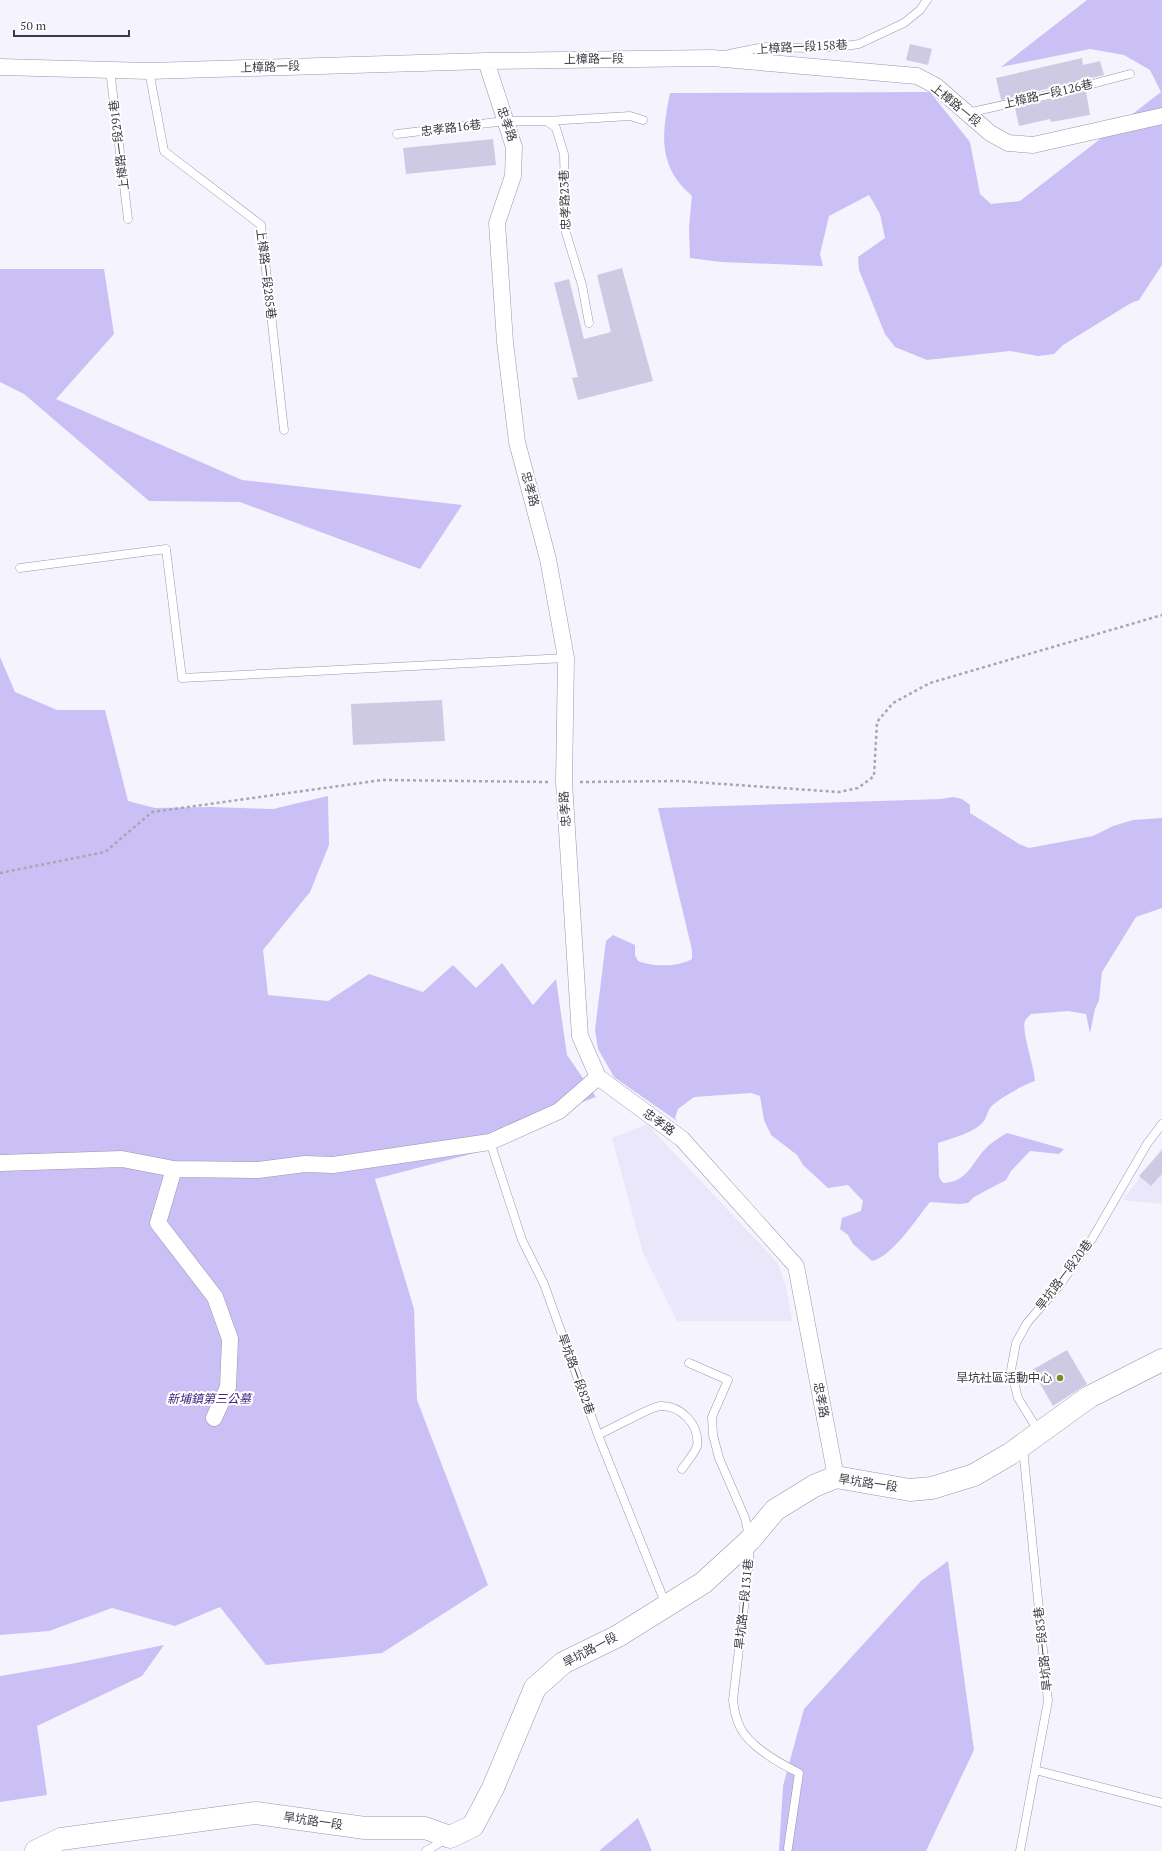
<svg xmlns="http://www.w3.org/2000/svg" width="1162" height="1851" font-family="'PT Serif','Noto Sans TC',serif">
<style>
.built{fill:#eae7fb}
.green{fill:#cac0f6}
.building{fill:#cfcae4}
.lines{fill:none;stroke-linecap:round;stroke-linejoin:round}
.lane-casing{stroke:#9a96ae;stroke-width:9}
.street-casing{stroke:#9a96ae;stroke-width:17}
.secondary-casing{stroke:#9a96ae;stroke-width:23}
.path{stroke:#a8a6b1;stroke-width:2.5;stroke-dasharray:3 3;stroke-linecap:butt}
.lane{stroke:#fff;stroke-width:8}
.street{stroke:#fff;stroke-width:16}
.secondary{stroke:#fff;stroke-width:22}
.poi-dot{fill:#808631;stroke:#fff;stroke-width:1.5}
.labels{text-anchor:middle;stroke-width:4;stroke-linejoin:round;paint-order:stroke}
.street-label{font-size:12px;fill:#3c3b45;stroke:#fff}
.poi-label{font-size:12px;fill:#3c3b45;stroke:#fff;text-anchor:end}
.park-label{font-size:12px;font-style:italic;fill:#432380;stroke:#fff}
</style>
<rect width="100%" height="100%" fill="#f5f3fe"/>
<!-- built -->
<path class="built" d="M647 1124 777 1262 786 1286 792 1321H677L643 1253 612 1138Z
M1162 1148V1204L1123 1200Z"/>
<!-- green -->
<path class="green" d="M1087 0H1162V265L1139 300 1131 303 1063 345 1054 354 1038 356 1010 351 927 360 895 347 885 334 859 270 858 257 885 238 880 214 869 195 829 216 820 254 823 266 721 262 690 258 689 227 692 196C687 191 681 186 677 180 658 153 664 124 670 93L930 92 970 142 980 194 991 204 1020 201 1161 92 1150 70 1124 55 1090 49 1001 67Z
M0 269H104L114 334 56 399 242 480 462 505 420 569 240 502 149 501 24 394 0 382Z
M0 657 15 692 57 710H105L128 801 155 808 211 807 273 809 328 796 329 845 310 892 263 950 268 995 328 1001 369 974 423 992 453 965 476 988 502 963 533 1005 556 979 567 1055 596 1097 569 1107 490 1149 375 1179 414 1309 417 1400 488 1585 382 1653 266 1665 220 1607 175 1626 112 1608 49 1631 0 1635Z
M953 797 962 799 970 805V813L1019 844 1029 848 1093 836 1113 826 1133 820 1162 818V908L1136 917 1102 972 1099 1000 1095 1009 1090 1033 1086 1014 1068 1011 1031 1014C1029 1016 1026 1019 1025 1021 1021 1030 1035 1068 1035 1081 1025 1084 996 1100 990 1108 986 1115 986 1121 979 1126 967 1135 952 1138 938 1143L939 1177 943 1183C969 1182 972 1161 988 1146 994 1141 1000 1137 1007 1133L1064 1149 1059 1154 1030 1151 1011 1171 1006 1180 974 1197 968 1203 960 1204 930 1202C916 1219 893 1256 872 1261L853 1244 848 1235 840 1229 842 1218 861 1211 863 1201 848 1185 828 1188 803 1165 797 1155 771 1135 764 1120 760 1096 751 1093 694 1097 678 1109 675 1118 677 1121 614 1077 598 1049 595 1030 606 941 613 935 635 945V955L638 961C653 967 679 967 692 959V950L658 808 941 799Z
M948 1561 974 1750 926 1851H779L783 1786 804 1709 921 1581Z
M164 1645 142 1676 37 1726 47 1795 0 1802V1676L76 1663Z
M638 1818 652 1851H599Z"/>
<!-- building -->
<path class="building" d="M910 44 932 49 928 65 906 60Z
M1082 58 1083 65 1100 61 1104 75 1001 100 996 78Z
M1086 91 1090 115 1051 122 1050 119 1019 126 1015 108Z
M493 139 496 165 406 174 403 148Z
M622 268 653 381 578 400 572 378 578 377 554 283 569 279 584 339 611 332 597 275Z
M442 700 445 741 353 745 351 704Z
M1162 1150V1174L1151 1186 1139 1176Z
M1067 1350 1087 1384 1053 1406 1032 1370Z"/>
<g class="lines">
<defs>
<path id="lane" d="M729 54 764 47 810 48 845 46 859 44 904 23 920 10 927 0
M110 70 128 219
M149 71 164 151 261 225 284 430
M967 113 1062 92 1130 74
M547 121 556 128 564 154 566 233 582 285 589 323
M397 134 505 121H547L630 116 643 120
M20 568 166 549 182 678 566 658
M490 1142 522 1240 544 1284 598 1435 666 1605
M689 1363 728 1380 712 1417 713 1435 719 1458 745 1518 750 1540 748 1573 733 1700C734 1709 736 1719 740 1727 749 1746 781 1764 799 1773L788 1848
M1039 1432 1018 1398 1011 1370 1016 1343 1027 1323 1059 1286 1092 1239 1147 1144 1162 1124
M598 1435C610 1430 650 1407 660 1406 681 1405 700 1425 697 1446 695 1453 686 1463 682 1469
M1035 1770 1162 1803
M426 1851 446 1839
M1020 1851 1048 1701 1023 1448"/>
<path id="street" d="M486 61 514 147 513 176 497 223 505 342 517 442 548 559 566 658 564 782 580 1036 598 1077 682 1139 796 1266 836 1477
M0 67 149 71 486 61 712 58 917 76 936 86 990 133 1008 143 1033 145 1162 116
M0 1163 122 1159 174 1169 258 1170 305 1164 333 1165 490 1142 559 1111 598 1077
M174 1169 158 1223 215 1297 230 1339 228 1387 214 1418"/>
<path id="secondary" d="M36 1851 61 1839 256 1813 365 1828H425L450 1837 473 1826 493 1788 535 1688 563 1663 618 1636 703 1583 750 1540 775 1510 814 1486 836 1477 910 1490 932 1488 974 1475 1010 1454 1089 1397 1162 1360"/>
</defs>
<!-- lane casing -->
<use href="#lane" class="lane-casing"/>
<!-- street casing -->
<use href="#street" class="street-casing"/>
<!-- secondary casing -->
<use href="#secondary" class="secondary-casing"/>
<!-- path -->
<path class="path" d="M580 782 679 781 839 792 858 788 874 776 877 722 893 703 930 683 1162 615
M0 873 105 852 152 812 382 780 549 782"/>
<!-- lane -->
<use href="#lane" class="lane"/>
<!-- street -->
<use href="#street" class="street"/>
<!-- secondary -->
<use href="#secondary" class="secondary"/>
</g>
<!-- markers -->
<circle class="poi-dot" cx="1060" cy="1378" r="4"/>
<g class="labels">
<!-- street labels -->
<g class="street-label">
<text transform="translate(802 47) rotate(-3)" y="4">上樟路一段158巷</text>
<text transform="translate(594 59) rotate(-1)" y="4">上樟路一段</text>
<text transform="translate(270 67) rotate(-2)" y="4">上樟路一段</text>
<text transform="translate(1048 94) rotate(-13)" y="4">上樟路一段126巷</text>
<text transform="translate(956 105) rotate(39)" y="4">上樟路一段</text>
<text transform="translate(507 124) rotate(71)" y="4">忠孝路</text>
<text transform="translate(451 128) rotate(-7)" y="4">忠孝路16巷</text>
<text transform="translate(119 145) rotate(-97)" y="4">上樟路一段291巷</text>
<text transform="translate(565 200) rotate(-92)" y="4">忠孝路23巷</text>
<text transform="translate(266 274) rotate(83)" y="4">上樟路一段285巷</text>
<text transform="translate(530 489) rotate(75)" y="4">忠孝路</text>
<text transform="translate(565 809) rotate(-94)" y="4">忠孝路</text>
<text transform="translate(659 1122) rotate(36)" y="4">忠孝路</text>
<text transform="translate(1064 1275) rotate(-53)" y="4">旱坑路一段20巷</text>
<text transform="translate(576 1374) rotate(70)" y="4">旱坑路一段82巷</text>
<text transform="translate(821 1400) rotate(79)" y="4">忠孝路</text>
<text transform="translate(868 1483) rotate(8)" y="4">旱坑路一段</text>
<text transform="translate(744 1604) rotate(-84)" y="4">旱坑路一段131巷</text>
<text transform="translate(1043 1649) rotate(-96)" y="4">旱坑路一段83巷</text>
<text transform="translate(590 1650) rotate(-28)" y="4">旱坑路一段</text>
<text transform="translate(313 1821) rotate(8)" y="4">旱坑路一段</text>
</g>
<!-- poi labels -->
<g class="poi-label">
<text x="1052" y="1382">旱坑社區活動中心</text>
</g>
<!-- park labels -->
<g class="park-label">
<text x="209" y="1403">新埔鎮第三公墓</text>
</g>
</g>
<!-- scale -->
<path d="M14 30v6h115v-6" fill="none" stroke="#3c3b45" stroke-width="2"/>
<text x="20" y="30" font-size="12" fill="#3c3b45" stroke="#ffffff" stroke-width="3" paint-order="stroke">50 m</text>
</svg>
